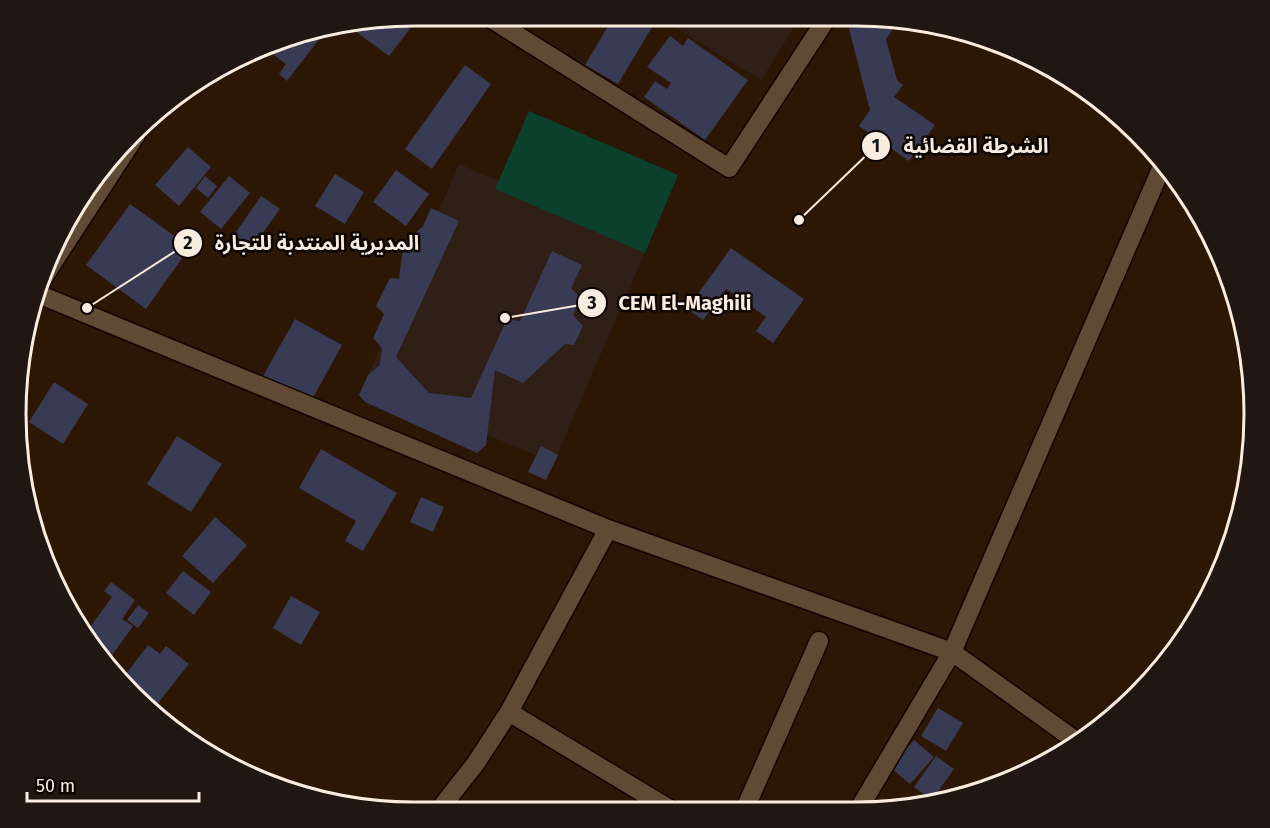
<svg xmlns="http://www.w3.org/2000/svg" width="1270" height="828" font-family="'Fira Sans','Noto Sans Arabic',sans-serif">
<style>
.education{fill:#301f17}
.green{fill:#0b402d}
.building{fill:#393b55}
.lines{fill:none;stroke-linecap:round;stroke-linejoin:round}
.minor-casing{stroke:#130300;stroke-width:21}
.minor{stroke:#614a34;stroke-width:18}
.rim{fill:none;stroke:#fbece0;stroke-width:3}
.leader{fill:none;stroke:#fbece0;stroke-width:2}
.callout-dot{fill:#fbece0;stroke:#0d0501;stroke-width:2}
.mark-label{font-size:18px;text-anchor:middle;font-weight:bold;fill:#111}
.callout-label{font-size:20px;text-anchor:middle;font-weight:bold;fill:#fbece0;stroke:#0d0501;stroke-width:5;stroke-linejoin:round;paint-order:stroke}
</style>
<rect width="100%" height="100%" fill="#2b1703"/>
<!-- education -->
<path class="education" d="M658 17 800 18 761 80Z
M529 111 678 175 554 463 365 383 459 164 499 181Z"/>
<!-- green -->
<path class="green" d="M529 111 678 175 645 253 495 189Z"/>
<!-- building -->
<path class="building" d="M409 16 416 21 389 56 348 26Z
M614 16 658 17 618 84 585 65Z
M852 18H901L886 39 897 80 903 85 894 97 935 125 909 161 859 126 870 110 848 25Z
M326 30 287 81 279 74 286 64 266 49 269 44 286 36Z
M670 36 683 46 688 38 748 80 705 140 644 97 655 81 667 89 671 83 647 67Z
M465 65 491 84 432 169 405 149Z
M188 147 211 167 179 206 155 185Z
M396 170 429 194 406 226 373 202Z
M335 174 364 192 345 224 315 206Z
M205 176 217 186 208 198 196 188Z
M229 176 250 193 221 229 200 212Z
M261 196 280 209 252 248 234 235Z
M130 204 190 247 146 309 86 265Z
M431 208 459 221 396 357 429 393 471 398 507 319 520 321 552 251 582 265 571 288 580 298 573 315 583 326 574 345 565 344 523 383 495 370 486 445 477 453 365 402 359 395 368 375 380 365 382 348 373 338 384 314 376 306 390 278 399 279 403 247 406 241 423 226Z
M731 248 804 299 773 343 756 331 766 317 726 289 703 320 687 309Z
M295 319 342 345 310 403 263 376Z
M54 382 88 404 63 444 29 422Z
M177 436 222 464 191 512 147 484Z
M541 446 558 455 546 480 528 472Z
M321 449 397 493 363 551 345 541 356 521 299 488Z
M421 497 444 507 433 532 410 522Z
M215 517 247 545 213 583 182 556Z
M183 571 211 592 194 615 166 593Z
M111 582 135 600 122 619 133 626 108 661 85 634 112 597 104 591Z
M291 596 320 612 301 645 273 628Z
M66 599 88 627 83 631 68 613 64 601Z
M138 605 149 613 138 628 127 620Z
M148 645 160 654 166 646 189 664 150 713 122 679Z
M938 708 963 723 946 751 921 736Z
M914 740 934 757 910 784 890 767Z
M936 756 954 769 932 800 914 787Z
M938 794 948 800 932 804Z
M870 805 878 812H864Z"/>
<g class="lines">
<defs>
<path id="minor" d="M485 15 729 168 827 18
M41 281 136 135
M38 294 608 529 952 652 1079 743
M509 712 673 811
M439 810 476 763 509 712 608 529
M744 811 819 641
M857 812 952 652 1164 162"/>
</defs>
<!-- minor casing -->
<use href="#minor" class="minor-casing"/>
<!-- minor -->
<use href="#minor" class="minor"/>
</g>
<!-- crop -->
<path d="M0 0H1270V828H0ZM414 26H856A388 388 0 0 1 1244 414V414A388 388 0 0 1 856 802H414A388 388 0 0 1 26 414V414A388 388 0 0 1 414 26Z" fill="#201713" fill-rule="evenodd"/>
<path class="rim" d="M414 26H856A388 388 0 0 1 1244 414V414A388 388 0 0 1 856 802H414A388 388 0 0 1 26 414V414A388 388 0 0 1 414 26Z"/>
<!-- callouts -->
<path class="leader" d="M799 220L876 146M87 308L188 243M505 318L592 303"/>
<g class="callout-dot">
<circle cx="799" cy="220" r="6"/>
<circle cx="87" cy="308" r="6"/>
<circle cx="505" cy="318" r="6"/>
<circle cx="876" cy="146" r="15"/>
<circle cx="188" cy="243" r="15"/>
<circle cx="592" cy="303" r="15"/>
</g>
<g class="mark-label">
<text x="876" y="152">1</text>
<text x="188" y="249">2</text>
<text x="592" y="309">3</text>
</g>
<g class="callout-label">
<text x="976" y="153">الشرطة القضائية</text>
<text x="317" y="250">المديرية المنتدبة للتجارة</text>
<text x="685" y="310">CEM El-Maghili</text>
</g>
<!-- scale -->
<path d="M27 792v9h172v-9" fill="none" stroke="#fbece0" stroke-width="3"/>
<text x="36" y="792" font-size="18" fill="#fbece0" stroke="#0d0501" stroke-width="4.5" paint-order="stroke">50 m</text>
</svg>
